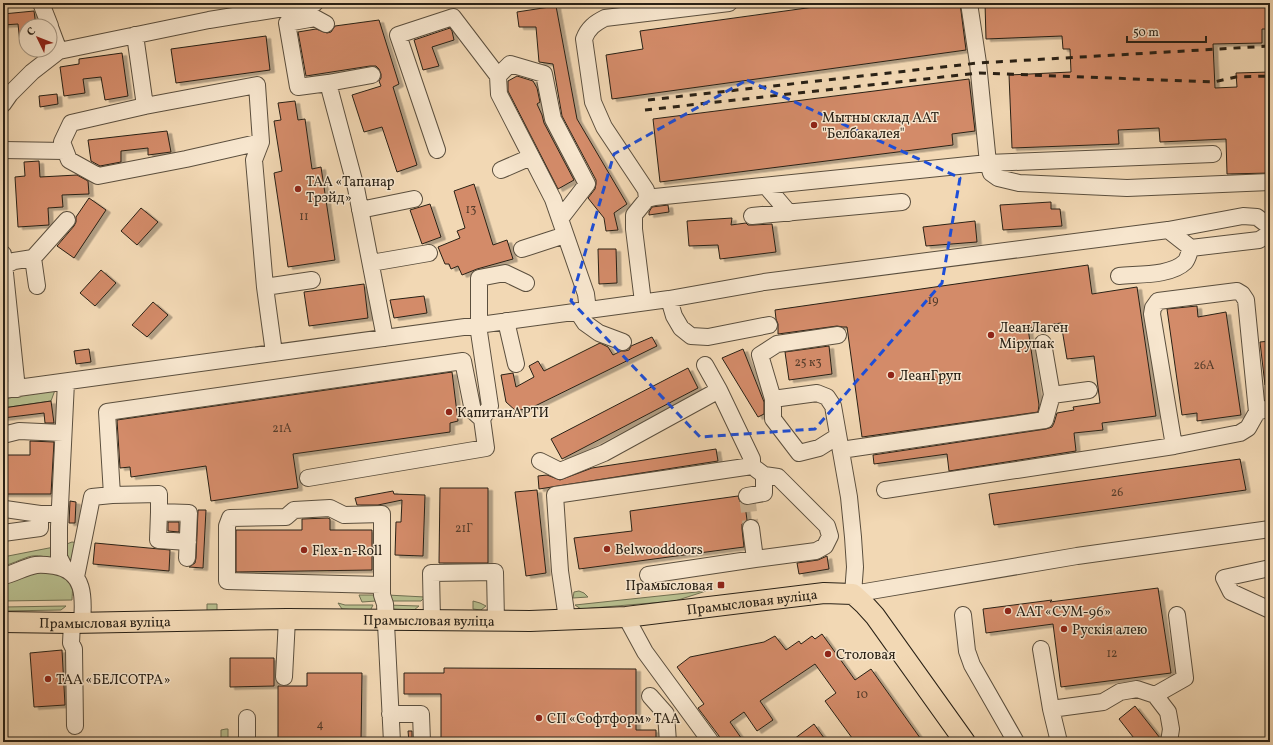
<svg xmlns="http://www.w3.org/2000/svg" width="1273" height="745" font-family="Vollkorn,serif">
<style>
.green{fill:#b8bf8f;stroke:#707052}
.building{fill:#d38b69;stroke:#292116;filter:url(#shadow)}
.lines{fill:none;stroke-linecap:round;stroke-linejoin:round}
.minor-tunnel{stroke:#cab394;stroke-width:16;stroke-dasharray:16 8;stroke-linecap:butt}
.minor-casing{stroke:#5b4f3e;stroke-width:18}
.major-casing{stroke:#292116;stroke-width:22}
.minor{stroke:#f7e6ce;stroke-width:16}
.major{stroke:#f2d8b4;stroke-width:20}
.rail{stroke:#292116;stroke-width:3;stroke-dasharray:7 7;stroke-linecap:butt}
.marked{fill:none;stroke:#1d4ed8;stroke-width:3;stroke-dasharray:8 5;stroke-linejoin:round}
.poi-dot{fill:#8f2418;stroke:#f7e6ce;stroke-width:1.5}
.labels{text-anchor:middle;stroke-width:3;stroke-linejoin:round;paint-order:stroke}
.number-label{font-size:12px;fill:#543c2b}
.poi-label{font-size:14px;fill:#292116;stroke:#f7e6ce;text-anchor:start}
.street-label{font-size:14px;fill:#292116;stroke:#f7e6ce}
</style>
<defs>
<filter id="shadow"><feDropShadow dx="4.5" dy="2.5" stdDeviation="0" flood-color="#0004"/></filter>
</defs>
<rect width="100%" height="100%" fill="#f2d8b4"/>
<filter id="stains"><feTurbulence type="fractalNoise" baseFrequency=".005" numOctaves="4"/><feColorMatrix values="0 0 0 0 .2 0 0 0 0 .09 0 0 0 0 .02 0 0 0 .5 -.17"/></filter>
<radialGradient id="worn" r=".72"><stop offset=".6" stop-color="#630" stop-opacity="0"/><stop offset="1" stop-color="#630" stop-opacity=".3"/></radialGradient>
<!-- green -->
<path class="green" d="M55 390 51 401 3 408V399Z
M72 542 79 543 74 565 67 563 64 545Z
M54 547 56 560C47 557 37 554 28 557 19 560 12 564 3 566V557Z
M48 571C57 573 68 576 72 587 73 590 72 596 72 600L3 601V582L29 573Z
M579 591 584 593 588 597 573 598 574 592Z
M706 591 675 601 581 609 575 605Z
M359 595H376V601L362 602Z
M387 595 425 597 421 601H388Z
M473 601 480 603 486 606 481 610 473 609Z
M338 603 345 605H373L370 611 342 609Z
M207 604H217V611H207Z
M387 605 419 606 414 610 390 609Z
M66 606 61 610 3 611V607Z
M226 729H228V742H221V730Z"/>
<!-- building -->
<path class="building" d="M843 3H960L966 50 612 99 606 55 643 49 640 31Z
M985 3H1270V29H1262V43L1213 44 1215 88 1237 87 1236 73 1270 72V173L1227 174 1226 139 1160 142 1159 128 1118 130 1119 144 1012 148 1009 75 1071 72 1070 49H1063L1062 36 986 39Z
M556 6 577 119 627 204 614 213 618 230 606 231 604 218 588 198 595 189 596 184V180L562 116 553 64 539 62 536 27H519L517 12Z
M34 11 36 26H26V42L20 43 18 24 3 25V14Z
M379 20 399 84 393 87 417 165 397 172 382 127 364 132 352 95 381 86 379 81 381 78V74L379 69 376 66H370L306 76 298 32 316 29 327 33 331 32 335 26Z
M450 28 452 31 454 40 432 47 439 66 423 70 414 40Z
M266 36 270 70 176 83 171 49Z
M122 53 128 96 105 100 101 77 83 79 85 93 64 96 60 67 79 64V59Z
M517 76 533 81 537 88 540 102 537 104 542 115 544 123 574 180 558 189 508 91V81Z
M969 79 975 131 952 134 953 145 660 182 653 119Z
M57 94 58 104 40 107 39 96Z
M295 101 298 120 305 119 312 169 321 167 335 260 288 267 274 173 282 171 274 121 281 120 278 103Z
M167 131 171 152 148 155V148L121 151V162L100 166 91 161 88 140Z
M39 161 40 177 77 175 88 181 89 194 62 195 63 207 48 208 49 225 18 227 15 177 25 176 24 162Z
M474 184 493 245 507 240 513 259 477 269 462 275 458 266 451 269 449 264H445L438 247 460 238 457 231 465 228 454 191Z
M89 198 106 210 74 258 57 246 74 226 76 222V217Z
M1051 202V209H1060L1062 226 1003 230 1000 205Z
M430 204 441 237 422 244 410 210Z
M668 205 669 212 649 215V212L652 207Z
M141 208 158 222 137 245 121 231Z
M732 218 731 225 746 223 748 225H753L772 224 776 252 720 259 718 245 689 246 687 221Z
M975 221 977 242 926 246 923 227Z
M598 249H616L617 283 599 284Z
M1088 265 1092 294 1137 287 1156 416 1102 423 1103 430 1074 433 1076 451 949 471 947 454 874 464 873 455 1046 429 1052 427 1054 423 1057 413 1074 410 1073 407 1100 403 1094 356 1067 359 1061 323 1028 328 1039 405 1038 412 862 437 847 327H843L837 326 778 334V324L776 319 775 310Z
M101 270 116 283 95 306 80 293Z
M364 284 368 318 309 326 304 292Z
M424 296 427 313 394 318 390 300Z
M153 302 168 315 147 337 132 325Z
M1197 306 1198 317 1226 312 1241 415 1197 421V413L1182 415 1167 309Z
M652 337 657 346 533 407 516 411 506 402 501 375 513 373 516 387 534 377 529 366 538 361 544 371 600 343 608 347 613 355 621 351H625L629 350 631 346Z
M1270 341V384L1265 385 1260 342Z
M829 346 832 374 789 380 785 352Z
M89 349 91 362 76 364 74 351Z
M743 349 764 402V414L758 417 722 358Z
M688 368 698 388 562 459 551 439Z
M452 372 458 421 450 423V432L293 454 298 488 211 501 206 466 131 477 130 467 120 468 117 420Z
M51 401 54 423H45L44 413 3 418V408Z
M30 441 54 442 51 494H3V455H30Z
M716 449 718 461 539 489 538 476 547 475 560 480 592 468Z
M1240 459 1246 490 994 525 989 494Z
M440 488H488V563H439Z
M537 490 546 573 526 576 515 492Z
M393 491 394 494 425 495 423 556 395 555 396 522H401L402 500 378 505H357L355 498Z
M738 496 740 502 745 505 747 520 742 524V529L744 547 579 569 574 538 632 531 630 511Z
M70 501 76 502 75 523H69Z
M198 510H206L203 568 189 567 195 563 196 558Z
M328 518 330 519V530H372V570L236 572V530H302V519Z
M168 522H179V532L168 531Z
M95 543 170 550 169 571 93 564Z
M827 556 829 569 799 574 797 563 818 560Z
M1158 588 1171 673 1061 687 1053 624 986 633 983 609 1052 600 1050 602Z
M822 634 855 680 871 669 923 742H855L825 701 836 693 815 664 760 701 773 720 757 731 744 712 730 722 744 742H721L719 736 698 708 704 704 677 667 690 657 764 642 775 636 786 650 799 641 801 644 812 636 815 639Z
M62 650 65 705 34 707 30 653Z
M230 658H274V686L230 687Z
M444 668 636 669V730H656V742H441V694H404V673H444Z
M307 673H362L361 742H278V686H307Z
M1135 706 1160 738V742H1137L1119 719Z
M814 724 827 742H790Z
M408 731H412V742H409Z"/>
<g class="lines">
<!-- minor-tunnel -->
<path class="minor-tunnel" d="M747 496 751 528"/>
<defs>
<path id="minor" d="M41 3 50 26
M969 3 978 63 988 163 991 173 998 178 1019 183 1127 188 1270 182
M326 24 315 18 287 23 298 87 328 83 356 188 385 338
M50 27 59 51
M135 35 145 106
M328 83 372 75
M3 104 10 94 32 72 59 51 209 20 315 3
M261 142 186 159 98 176 69 160 62 142 71 123 145 106 257 85 261 142 254 160 265 287 274 353
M3 150 65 151
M437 150 398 35 453 17 498 76
M501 170 531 157
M766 186 789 213
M647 199 646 190 604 127 593 102 584 39C588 28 595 23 605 18L729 3
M360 210 414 199
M752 216 902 202
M560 219 587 184 553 119 544 74 510 64 498 76 499 94 553 199 586 294 588 310
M1191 248 1259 240 1270 233
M522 249 565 235
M3 254 17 389
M33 258 37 286
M371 263 429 253
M4 266 14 261 33 258 67 220
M1119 276C1138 274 1171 276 1185 262 1188 259 1189 252 1191 248L1168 230
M265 287 312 280
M669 299 674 316 681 328 691 336 708 337 769 325
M643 302 634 229V215L647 199 655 197 988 163 1213 154
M577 311 585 323 599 333 623 342
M506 321 516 364
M838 335 777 344 760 355 773 399 817 393 827 397 833 406 849 497 853 537 855 567 853 594 1077 556 1270 529
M705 365 719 390
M3 390 669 299 764 282 1168 230 1243 216 1257 217 1270 227
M1052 395 1089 390
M773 399V419L799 453 819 448 838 436
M482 419 490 406 479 332V278L505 273 526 283
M3 435 19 431 63 433
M1174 446 1152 314 1153 308 1158 301 1237 291 1242 294 1246 300 1257 412
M841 450 1045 420 1052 395 1043 343
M540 461 560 471 604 453 719 390 752 459V466L555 495 560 571 567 619
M885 490 1174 446 1240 433 1248 428 1257 412 1270 408
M112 495 159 494V512L189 513 187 558
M747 496 764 493V475L756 469
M5 509 40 514H59
M159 512 158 540 188 542
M3 533 40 528V514
M755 559 816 551 825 546 830 536 827 526 778 477 764 475
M64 567 59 557V527L66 382
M1270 568 1224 578 1231 592 1270 610
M648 575 755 559 751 528
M3 576C14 574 24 567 36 565 42 564 48 565 55 566 85 571 84 598 82 623
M76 577 92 497 112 495 107 412 463 361 473 411 482 419 486 448 308 478
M381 585 227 581V526L230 518 286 517 294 510 330 508 344 515 382 514V595L385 604 392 742
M963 615 967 651 972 665 1016 742
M626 617 645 652 711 742
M432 620 431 573 495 572 496 621
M72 623 71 643 74 649 75 726
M1041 649 1051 709 1059 742
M284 677 287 619
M1155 695 1185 678 1177 615
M650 696 666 714 668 742
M1051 709 1103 702 1120 692 1137 689 1155 695 1168 712 1171 729 1169 742
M390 714H421L422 742
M247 718V742"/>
<g id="major">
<path id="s1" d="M3 622 72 623 287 619 530 621 580 619 626 617 824 593 853 594 865 605 875 616 965 742"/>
</g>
</defs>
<!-- minor casing -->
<use href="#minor" class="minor-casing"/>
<!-- major casing -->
<use href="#major" class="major-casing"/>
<!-- minor -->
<use href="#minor" class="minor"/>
<!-- major -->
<use href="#major" class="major"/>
<!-- rail -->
<path class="rail" d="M648 100 978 63 1270 46
M645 110 979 73 1214 82 1236 77 1270 76"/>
</g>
<!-- marked area -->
<path class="marked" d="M747 80 960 178 942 283 815 429 700 437 571 301 614 154Z"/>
<!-- markers -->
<g class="poi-dot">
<circle cx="814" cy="125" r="4"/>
<circle cx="298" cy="189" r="4"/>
<circle cx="991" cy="335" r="4"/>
<circle cx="891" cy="375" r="4"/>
<circle cx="449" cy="412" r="4"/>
<circle cx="607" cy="549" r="4"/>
<circle cx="304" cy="550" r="4"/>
<rect x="717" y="581" width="8" height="8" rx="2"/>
<circle cx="1008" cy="611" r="4"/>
<circle cx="1064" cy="629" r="4"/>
<circle cx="828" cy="654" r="4"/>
<circle cx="48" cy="679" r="4"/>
<circle cx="539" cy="718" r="4"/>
</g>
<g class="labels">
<!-- number labels -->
<g class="number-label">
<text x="471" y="213">13</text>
<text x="304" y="220">11</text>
<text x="933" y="304">19</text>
<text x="808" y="366">25 к3</text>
<text x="1204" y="369">26А</text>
<text x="282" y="432">21А</text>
<text x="1117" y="496">26</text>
<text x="464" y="532">21Г</text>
<text x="1112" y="657">12</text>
<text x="862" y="698">10</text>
<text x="320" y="728">4</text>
</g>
<!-- poi labels -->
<g class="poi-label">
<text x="822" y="122">Мытны склад ААТ<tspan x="822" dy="16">"Белбакалея"</tspan></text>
<text x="306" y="186">ТАА «Тапанар<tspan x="306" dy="16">Трэйд»</tspan></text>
<text x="999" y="332">ЛеанЛаген<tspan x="999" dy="16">Мірупак</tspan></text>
<text x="899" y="380">ЛеанГруп</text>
<text x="457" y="417">КапитанАРТИ</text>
<text x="615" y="554">Belwooddoors</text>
<text x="312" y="555">Flex-n-Roll</text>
<text x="713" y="590" text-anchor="end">Прамысловая</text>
<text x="1016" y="616">ААТ «СУМ-96»</text>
<text x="1072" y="634">Рускія алею</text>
<text x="836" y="659">Столовая</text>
<text x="56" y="684">ТАА «БЕЛСОТРА»</text>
<text x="547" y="723">СП «Софтформ» ТАА</text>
</g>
<!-- street labels -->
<g class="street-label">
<text dy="5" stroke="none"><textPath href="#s1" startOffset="750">Прамысловая вуліца</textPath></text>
<text dy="5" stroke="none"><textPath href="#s1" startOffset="426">Прамысловая вуліца</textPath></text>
<text dy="5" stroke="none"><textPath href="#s1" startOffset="102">Прамысловая вуліца</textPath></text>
</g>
</g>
<!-- margin -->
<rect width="1273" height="745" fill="none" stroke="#f2d8b4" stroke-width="16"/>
<rect x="4" y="4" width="1265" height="737" fill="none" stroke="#292116" stroke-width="2"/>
<rect x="8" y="8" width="1257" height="729" fill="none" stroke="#292116"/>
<!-- north arrow -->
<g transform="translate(38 38) rotate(313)"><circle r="19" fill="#f7e6ce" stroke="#a59784"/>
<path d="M0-3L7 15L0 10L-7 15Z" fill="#8f2418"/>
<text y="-6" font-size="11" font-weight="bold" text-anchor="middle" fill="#292116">С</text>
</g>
<!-- scale -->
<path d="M1127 36v6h79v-6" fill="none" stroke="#292116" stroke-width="2"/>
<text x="1133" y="36" font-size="12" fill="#292116" stroke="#f7e6ce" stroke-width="3" paint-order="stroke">50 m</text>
<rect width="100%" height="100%" filter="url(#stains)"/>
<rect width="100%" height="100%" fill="url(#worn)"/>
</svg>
